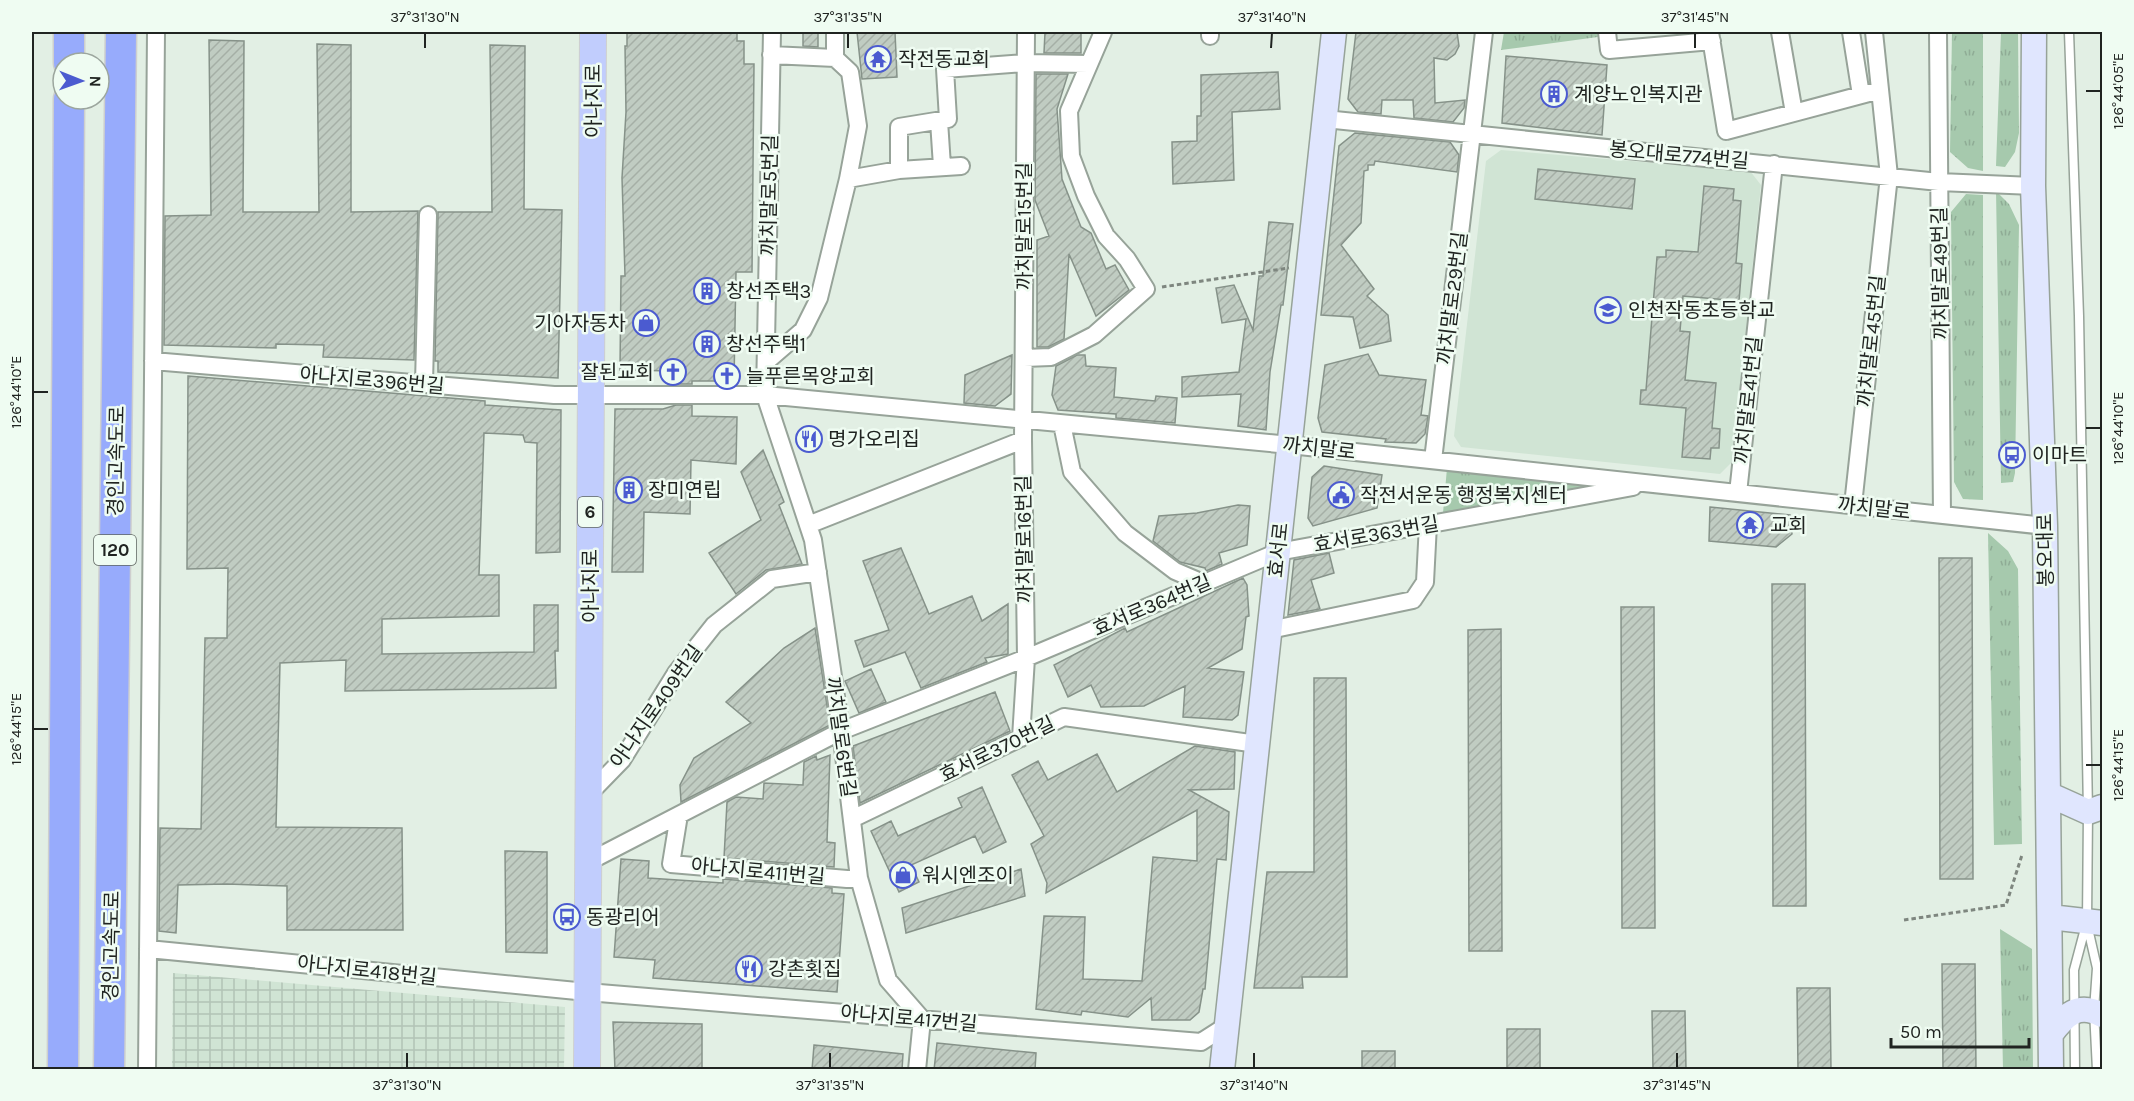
<svg xmlns="http://www.w3.org/2000/svg" width="2134" height="1101" font-family="Karla,'Noto Sans KR',sans-serif">
<style>
.built{fill:#d0e4d4}
.industrial{fill:url(#industrial-grid)}
.park{fill:url(#park-tufts)}
.building{fill:url(#building-hatch);stroke:#869289;stroke-width:1.5}
.lines{fill:none;stroke-linecap:round;stroke-linejoin:round}
.lane-casing{stroke:#97a399;stroke-width:11}
.street-casing{stroke:#97a399;stroke-width:20}
.secondary-casing{stroke:#97a399;stroke-width:27}
.primary-casing{stroke:#cecfce;stroke-width:28}
.highway-casing{stroke:#cecfce;stroke-width:33}
.path{stroke:#7e867f;stroke-width:3;stroke-dasharray:4.5 3;stroke-linecap:butt}
.lane{stroke:#fff;stroke-width:8}
.street{stroke:#fff;stroke-width:16}
.secondary{stroke:#e0e6fe;stroke-width:24}
.primary{stroke:#c1cdfd;stroke-width:26}
.highway{stroke:#97abfc;stroke-width:30}
.ticks{fill:none;stroke:#202421;stroke-width:2}
.labels{text-anchor:middle;stroke-width:5;stroke-linejoin:round;paint-order:stroke}
.shield{fill:#effcf2;stroke:#5e6560;stroke-width:1.5}
.shield-label{font-size:18px;font-weight:bold;fill:#202421}
.poi-label{font-size:20px;fill:#202421;stroke:#effcf2;text-anchor:start}
.street-label{font-size:20px;fill:#202421;stroke:#effcf2}
.neatline{fill:none;stroke:#202421;stroke-width:2}
.ticks-label{font-size:15px;text-anchor:middle;fill:#202421}
</style>
<defs>
<pattern id="industrial-grid" width="8" height="8" patternUnits="userSpaceOnUse" patternTransform="scale(1.5)"><rect width="8" height="8" fill="#d0e4d4"/><path d="M0 4h8M4 0v8" fill="none" stroke="#b2c3b6"/></pattern>
<pattern id="park-tufts" width="24" height="20" patternUnits="userSpaceOnUse" patternTransform="scale(1.5)"><rect width="24" height="20" fill="#a6c9ad"/><path d="M3 7l-1-3M5 7V3M7 7l1-3M15 17l-1-3M17 17v-4M19 17l1-3" fill="none" stroke="#8fac95"/></pattern>
<pattern id="building-hatch" width="6" height="6" patternUnits="userSpaceOnUse" patternTransform="scale(1.5)"><rect width="6" height="6" fill="#c0ccc2"/><path d="M-1 1l2-2M0 6l6-6M5 7l2-2" fill="none" stroke="#a5afa6"/></pattern>
</defs>
<rect width="100%" height="100%" fill="#e2efe4"/>
<!-- built -->
<path class="built" d="M1501 150 1750 171 1761 185 1732 462 1720 474 1461 447 1454 436 1486 161Z"/>
<!-- industrial -->
<path class="industrial" d="M173 973 565 1007 564 1069H172Z"/>
<!-- park -->
<path class="park" d="M1504 32H1604L1605 36 1501 50Z
M1952 32H1983V171L1968 168 1950 152Z
M2001 32H2018L2019 133 2015 152 2005 167 1996 166Z
M1996 191 2009 204 2019 225 2015 473 2013 482 2001 483Z
M1966 194 1983 195V500L1963 499 1954 482 1951 212Z
M1447 468 1589 487 1443 513Z
M1988 533 2008 551 2018 569 2022 844 1994 845Z
M2000 929 2032 949 2033 1069H2003Z"/>
<!-- building -->
<path class="building" d="M627 32H737V41H744V64H754L752 272H736L734 381H692V384H676L675 371 620 370 621 276H625L622 178 626 112 625 46H627Z
M803 32H818V47L803 46Z
M857 32H895L897 77 862 79Z
M1045 32H1081V53H1044Z
M1356 32H1457L1459 46 1455 54 1447 60 1434 58 1435 103 1465 100 1464 108 1453 122 1414 118 1413 100H1382L1381 114 1358 112 1348 99Z
M209 40 244 41 243 212H319L317 44 351 45V212L418 211 414 360 323 357 324 345 276 344V348L164 345 165 216 211 215Z
M490 45 525 46 524 209 562 210 558 378 438 372V361H435L438 212H492Z
M1506 56 1607 65 1602 135 1502 123Z
M1278 72 1280 109 1232 112 1234 180 1173 184 1172 142 1197 141V116H1201V75Z
M1036 74H1068L1057 109 1062 179 1081 227 1091 233 1106 269 1115 265 1129 290 1096 316 1069 254 1064 339 1048 347H1037V240L1049 236 1035 200Z
M1355 133 1450 142 1459 155 1457 172 1375 161 1374 165H1368V170L1364 171 1361 223 1341 245 1374 289 1367 296 1388 315 1391 341 1360 348 1353 317 1321 315 1339 146Z
M1538 169 1635 179 1632 209 1535 199Z
M1704 186 1734 189 1733 200 1741 201 1736 263 1742 264 1739 301 1683 296 1680 331 1690 332 1685 380 1716 383 1712 428 1720 429 1719 448H1711L1710 459 1682 457 1686 408 1640 404 1641 390H1646L1657 257H1666V250L1698 252Z
M1269 222 1293 224 1283 305H1281L1270 372 1266 430 1238 426 1241 394 1182 397V377L1239 372 1246 319 1222 323 1216 288 1234 285 1253 330 1259 276H1263Z
M1368 354 1379 375 1426 380 1421 415 1428 416 1425 434 1416 443 1385 442 1386 439 1322 432 1318 418 1325 365Z
M1012 355 1011 394 995 406 964 403 965 375Z
M1077 355H1085L1086 366 1116 368 1114 397 1155 401 1156 396 1177 398 1175 423 1116 418V414L1058 410 1052 395 1056 366Z
M188 376 485 401V405L561 410 560 552 536 553 537 443 525 442 523 435 484 433 479 575H499V616L382 619V654L534 652V605H558V651H555L556 688 345 691 346 660 280 663 276 827 402 828 403 930H287V886L227 884 178 885 176 933 159 931 160 828 201 829 205 638H227L228 568 187 569Z
M676 405H692V416L737 417 736 464 691 460 690 514 644 512 643 572H612L615 409H663Z
M763 450 784 502 779 505 802 564 766 570 736 594 709 553 761 520 741 472Z
M1324 466 1382 475 1377 508 1313 526 1308 518 1312 477Z
M1238 505 1250 506 1247 545 1219 553 1222 564 1206 571 1205 568 1180 562 1153 541 1159 516 1197 513Z
M1710 507 1790 515 1792 534 1776 547 1709 541Z
M901 548 929 614 972 596 982 621 1008 604V654L985 658 987 662 921 688 905 652 864 667 855 641 889 630 863 561Z
M1329 553 1334 573 1311 580 1320 609 1288 615 1294 560Z
M1939 558H1972L1973 879H1940Z
M1243 578 1247 585 1249 616 1246 617 1242 649 1208 668 1244 672 1238 715 1232 720 1183 717 1185 686 1144 706 1101 707 1091 685 1068 697 1054 665 1125 628 1127 632Z
M1772 584H1805L1806 906H1773Z
M1621 607H1654L1655 928H1622Z
M815 628 830 725 681 802 680 785 694 758 751 723 726 702 784 648Z
M1501 629 1502 951H1469L1468 630Z
M871 669 886 702 859 713 845 681Z
M1314 678H1346L1347 977H1302L1303 988H1254L1267 872H1314Z
M995 692 1010 731 860 803 853 746Z
M1195 746 1235 752 1234 789 1189 790 1229 812 1226 860 1217 859 1205 989H1203L1199 1012 1190 1020H1152L1151 998 1128 1017 1082 1011 1081 1015 1036 1009 1044 916 1085 917 1083 979 1142 981 1153 857 1197 861V810L1046 893 1047 883 1031 844 1044 836 1012 775 1038 761 1048 780 1097 754 1117 792Z
M830 755 827 842 835 843 834 867 724 858 727 802 736 797 763 799 764 783 803 785 804 762 816 756 817 760Z
M982 787 1006 842 983 853 975 836 911 865 919 882 899 892 871 831 891 821 898 836 962 807 958 798Z
M505 851 547 852V953L506 952Z
M621 859 649 861 648 878 723 883V879L832 888V893L844 894 837 992 653 978 655 960 614 957Z
M1021 869 1025 896 906 933 902 908Z
M1942 964H1975L1976 1070H1943Z
M1797 988H1830L1831 1070H1798Z
M1652 1011H1685L1686 1070H1653Z
M613 1022 702 1024V1070H615Z
M1507 1029H1540V1070H1507Z
M937 1043 1036 1053 1035 1070H934Z
M814 1045 903 1054 902 1070H812Z
M1362 1051H1395V1070H1362Z"/>
<g class="lines">
<defs>
<path id="lane" d="M2069 32 2079 316 2088 812 2087 921 2074 970 2075 1070
M2087 924 2097 968 2094 1010 2097 1070"/>
<path id="street" d="M772 32 765 395 813 540 841 731 859 878 888 980 922 1019 917 1070
M1210 32V36
M1607 32 1609 50 1712 41
M1710 32 1726 131 1880 90
M1780 32 1794 113
M1851 32 1861 95
M1938 32 1942 515
M771 55 835 58
M1325 119 1939 182 2033 186
M939 121 942 166
M899 170V127L948 119 945 69 1025 63 1088 64
M848 179 899 170 961 166
M1024 358 1051 357 1094 335 1146 289 1127 259 1106 236 1086 196 1071 156 1069 111 1103 32
M153 361 554 395H765L1290 445 2045 526
M766 362 803 330 819 298 848 179 858 126 850 72 835 58V32
M424 384 428 215
M1062 424 1072 472 1125 533 1175 571 1203 583
M1433 460 1484 32
M1738 493 1774 164
M1853 505 1889 176 1874 32
M808 525 1023 440
M1270 630 1413 600 1425 582 1428 524
M1021 738 1026 658 1023 440 1026 32
M588 795 622 760 676 673 714 625 772 579 818 572
M679 815 671 864 847 879 859 878
M852 819 1064 717 1257 744
M588 862 841 731 1026 658 1278 552 1633 487
M148 949 587 992 1201 1042 1226 1026
M147 1070 156 32"/>
<path id="secondary" d="M2034 32 2033 186 2045 526 2051 1070
M2048 794 2088 812 2102 807
M2050 917 2102 923
M2051 1034C2065 1015 2078 1002 2102 1015
M1222 1070 1334 32"/>
<path id="primary" d="M587 1070 593 32"/>
<path id="highway" d="M69 63V32
M63 1070 69 99
M109 1070 121 32"/>
</defs>
<!-- lane casing -->
<use href="#lane" class="lane-casing"/>
<!-- street casing -->
<use href="#street" class="street-casing"/>
<!-- secondary casing -->
<use href="#secondary" class="secondary-casing"/>
<!-- primary casing -->
<use href="#primary" class="primary-casing"/>
<!-- highway casing -->
<use href="#highway" class="highway-casing"/>
<!-- path -->
<path class="path" d="M1162 287 1289 268
M1904 920 2006 905 2022 855"/>
<!-- lane -->
<use href="#lane" class="lane"/>
<!-- street -->
<use href="#street" class="street"/>
<!-- secondary -->
<use href="#secondary" class="secondary"/>
<!-- primary -->
<use href="#primary" class="primary"/>
<!-- highway -->
<use href="#highway" class="highway"/>
</g>
<!-- ticks -->
<path class="ticks" d="M425 48V33M848 48V33M1271 48 1272 33M1695 48V33M2086 91H2101M33 392H48M2086 428H2101M33 729H48M2086 765H2101M407 1068V1053M830 1068V1053M1254 1068V1053M1677 1068V1053"/>
<!-- icons -->
<defs>
<symbol id="temple-ring" viewBox="-11 -11 22 22"><circle r="9.5" fill="#effcf2" stroke="#4b5bd0" stroke-width="1.5"/><path d="M0-6L5-2H3V0L6.5 2.5H4V6H1.5V3h-3V6H-4V2.5H-6.5L-3 0V-2H-5Z" fill="#4b5bd0"/></symbol>
<symbol id="building-ring" viewBox="-11 -11 22 22"><circle r="9.5" fill="#effcf2" stroke="#4b5bd0" stroke-width="1.5"/><path d="M-4-6H4V6H1V3H-1V6H-4ZM-2.5-4.3h1.7v1.8h-1.7ZM.8-4.3h1.7v1.8H.8ZM-2.5-1h1.7V.8h-1.7ZM.8-1h1.7V.8H.8Z" fill="#4b5bd0"/></symbol>
<symbol id="school-ring" viewBox="-11 -11 22 22"><circle r="9.5" fill="#effcf2" stroke="#4b5bd0" stroke-width="1.5"/><path d="M0-5L7-2L0 1L-7-2ZM-4 1L0 2.5L4 1V4Q0 6-4 4Z" fill="#4b5bd0"/></symbol>
<symbol id="shop-ring" viewBox="-11 -11 22 22"><circle r="9.5" fill="#effcf2" stroke="#4b5bd0" stroke-width="1.5"/><path d="M-5-2.5h2.3a2.7 3.5 0 0 1 5.4 0H5L5.5 6h-11ZM-1.5-2.5h3a1.5 2.3 0 0 0-3 0Z" fill="#4b5bd0"/></symbol>
<symbol id="church-ring" viewBox="-11 -11 22 22"><circle r="9.5" fill="#effcf2" stroke="#4b5bd0" stroke-width="1.5"/><path d="M-1.2-6h2.4v3.5h3.3v2.4h-3.3V6h-2.4V-.1h-3.3v-2.4h3.3Z" fill="#4b5bd0"/></symbol>
<symbol id="restaurant-ring" viewBox="-11 -11 22 22"><circle r="9.5" fill="#effcf2" stroke="#4b5bd0" stroke-width="1.5"/><path d="M-5-6h1v4h1v-4h1v4h1v-4h1v5L-1.5 .5V6h-2V.5L-5-1ZM5-6V6H3V1.5H1.5Q1.5-4 5-6Z" fill="#4b5bd0"/></symbol>
<symbol id="bus-ring" viewBox="-11 -11 22 22"><circle r="9.5" fill="#effcf2" stroke="#4b5bd0" stroke-width="1.5"/><path d="M-5-6H5V4H4V6H2V4H-2V6H-4V4H-5ZM-3.5-4V0h7V-4ZM-3.5 1.2v1.5H-2V1.2ZM2 1.2v1.5H3.5V1.2Z" fill="#4b5bd0"/></symbol>
<symbol id="civic-ring" viewBox="-11 -11 22 22"><circle r="9.5" fill="#effcf2" stroke="#4b5bd0" stroke-width="1.5"/><path d="M-.6-6.5H3V-4.5H.6V-3L4-1V1h2V6H-6V1h2V-1L-.6-3ZM-1.2 2.5V6h2.4V2.5Z" fill="#4b5bd0"/></symbol>
</defs>
<g fill-rule="evenodd">
<use href="#temple-ring" x="863" y="44" width="30" height="30"/>
<use href="#building-ring" x="1539" y="79" width="30" height="30"/>
<use href="#building-ring" x="692" y="276" width="30" height="30"/>
<use href="#school-ring" x="1593" y="295" width="30" height="30"/>
<use href="#shop-ring" x="631" y="308" width="30" height="30"/>
<use href="#building-ring" x="692" y="329" width="30" height="30"/>
<use href="#church-ring" x="658" y="357" width="30" height="30"/>
<use href="#church-ring" x="712" y="361" width="30" height="30"/>
<use href="#restaurant-ring" x="794" y="424" width="30" height="30"/>
<use href="#bus-ring" x="1997" y="440" width="30" height="30"/>
<use href="#building-ring" x="614" y="475" width="30" height="30"/>
<use href="#civic-ring" x="1326" y="480" width="30" height="30"/>
<use href="#temple-ring" x="1735" y="510" width="30" height="30"/>
<use href="#shop-ring" x="888" y="860" width="30" height="30"/>
<use href="#bus-ring" x="552" y="902" width="30" height="30"/>
<use href="#restaurant-ring" x="734" y="954" width="30" height="30"/>
</g>
<g class="labels">
<!-- shield labels -->
<g class="shield">
<rect x="578" y="497" width="24" height="30" rx="4.5"/>
<rect x="94" y="535" width="42" height="30" rx="4.5"/>
</g>
<g class="shield-label">
<text x="590" y="518">6</text>
<text x="115" y="556">120</text>
</g>
<!-- poi labels -->
<g class="poi-label">
<text x="898" y="66">작전동교회</text>
<text x="1574" y="101">계양노인복지관</text>
<text x="726" y="298">창선주택3</text>
<text x="1628" y="317">인천작동초등학교</text>
<text x="626" y="330" text-anchor="end">기아자동차</text>
<text x="726" y="351">창선주택1</text>
<text x="654" y="379" text-anchor="end">잘된교회</text>
<text x="746" y="383">늘푸른목양교회</text>
<text x="828" y="446">명가오리집</text>
<text x="2032" y="462">이마트</text>
<text x="648" y="497">장미연립</text>
<text x="1360" y="502">작전서운동 행정복지센터</text>
<text x="1770" y="532">교회</text>
<text x="922" y="882">워시엔조이</text>
<text x="586" y="924">동광리어</text>
<text x="768" y="976">강촌횟집</text>
</g>
<!-- street labels -->
<g class="street-label">
<text transform="translate(593 101) rotate(-90)" y="7">아나지로</text>
<text transform="translate(1679 155) rotate(5)" y="7">봉오대로774번길</text>
<text transform="translate(769 195) rotate(-89)" y="7">까치말로5번길</text>
<text transform="translate(1024 226) rotate(-90)" y="7">까치말로15번길</text>
<text transform="translate(1940 273) rotate(-91)" y="7">까치말로49번길</text>
<text transform="translate(1452 298) rotate(-83)" y="7">까치말로29번길</text>
<text transform="translate(1871 341) rotate(-84)" y="7">까치말로45번길</text>
<text transform="translate(372 380) rotate(5)" y="7">아나지로396번길</text>
<text transform="translate(1748 400) rotate(-84)" y="7">까치말로41번길</text>
<text transform="translate(1319 448) rotate(6)" y="7">까치말로</text>
<text transform="translate(116 461) rotate(-89)" y="7">경인고속도로</text>
<text transform="translate(1874 508) rotate(6)" y="7">까치말로</text>
<text transform="translate(1376 534) rotate(-10)" y="7">효서로363번길</text>
<text transform="translate(1024 539) rotate(-91)" y="7">까치말로16번길</text>
<text transform="translate(1278 550) rotate(-84)" y="7">효서로</text>
<text transform="translate(2045 550) rotate(-91)" y="7">봉오대로</text>
<text transform="translate(590 586) rotate(-90)" y="7">아나지로</text>
<text transform="translate(1152 605) rotate(-23)" y="7">효서로364번길</text>
<text transform="translate(656 706) rotate(-55)" y="7">아나지로409번길</text>
<text transform="translate(841 737) rotate(82)" y="7">까치말로6번길</text>
<text transform="translate(997 749) rotate(-26)" y="7">효서로370번길</text>
<text transform="translate(758 871) rotate(5)" y="7">아나지로411번길</text>
<text transform="translate(111 946) rotate(-89)" y="7">경인고속도로</text>
<text transform="translate(367 970) rotate(6)" y="7">아나지로418번길</text>
<text transform="translate(909 1018) rotate(5)" y="7">아나지로417번길</text>
</g>
</g>
<!-- border -->
<rect width="2134" height="1101" fill="none" stroke="#effcf2" stroke-width="66"/>
<!-- north arrow -->
<g transform="translate(81 81) rotate(91)"><circle r="28" fill="#effcf2" stroke="#9ca69e" stroke-width="1.5"/>
<path d="M0-4.5L10 22L0 15L-10 22Z" fill="#4b5bd0"/>
<text y="-9" font-size="16" font-weight="bold" text-anchor="middle" fill="#202421">N</text>
</g>
<!-- scale -->
<path d="M1891 1038v9h138v-9" fill="none" stroke="#202421" stroke-width="3"/>
<text x="1900" y="1038" font-size="18" fill="#202421" stroke="#effcf2" stroke-width="4.5" paint-order="stroke">50 m</text>
<rect x="33" y="33" width="2068" height="1035" class="neatline"/>
<g class="ticks-label">
<text x="425" y="22">37°31'30"N</text>
<text x="848" y="22">37°31'35"N</text>
<text x="1272" y="22">37°31'40"N</text>
<text x="1695" y="22">37°31'45"N</text>
<text transform="translate(2118 91) rotate(-90)" y="5">126°44'05"E</text>
<text transform="translate(16 392) rotate(-90)" y="5">126°44'10"E</text>
<text transform="translate(2118 428) rotate(-90)" y="5">126°44'10"E</text>
<text transform="translate(16 729) rotate(-90)" y="5">126°44'15"E</text>
<text transform="translate(2118 765) rotate(-90)" y="5">126°44'15"E</text>
<text x="407" y="1090">37°31'30"N</text>
<text x="830" y="1090">37°31'35"N</text>
<text x="1254" y="1090">37°31'40"N</text>
<text x="1677" y="1090">37°31'45"N</text>
</g>
</svg>
